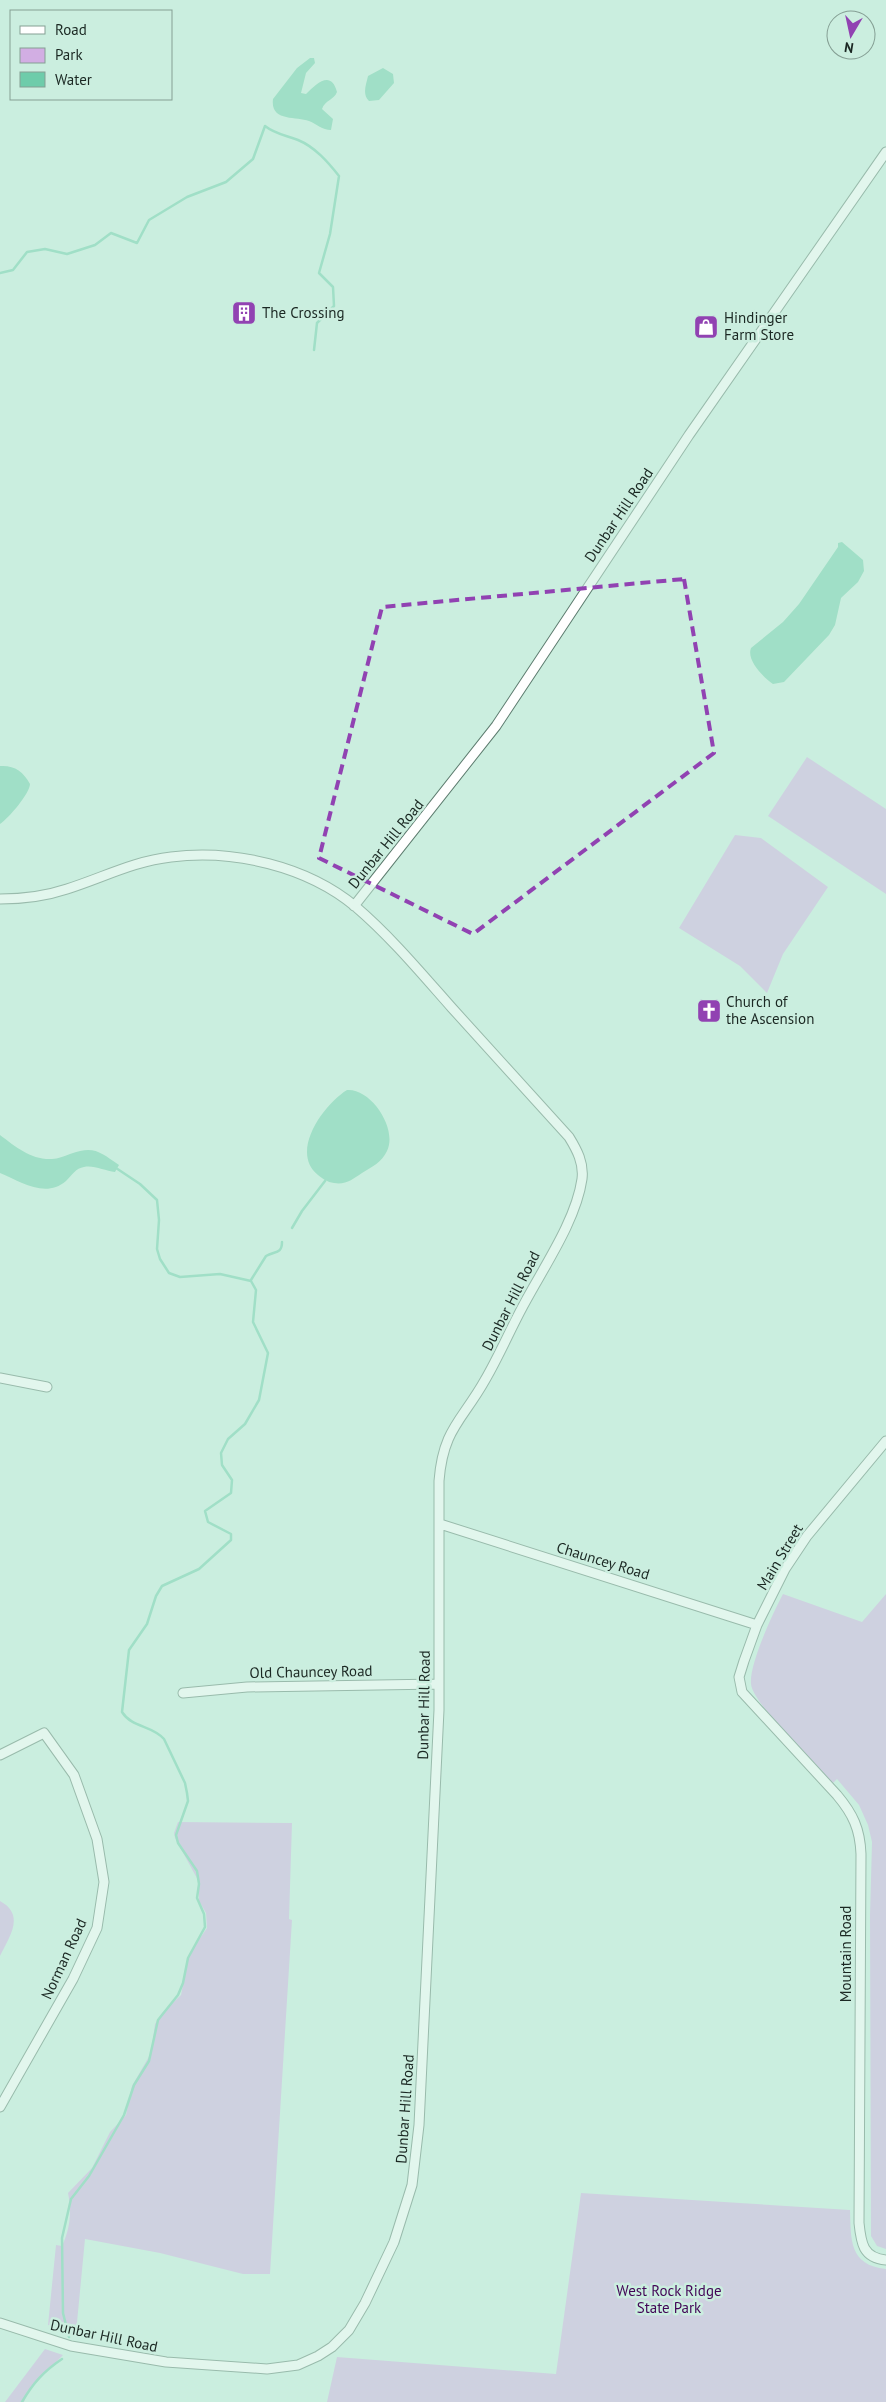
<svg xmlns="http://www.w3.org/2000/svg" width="886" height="2402" font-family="'PT Sans',sans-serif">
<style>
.green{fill:#d2aee3}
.water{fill:#6eccaa}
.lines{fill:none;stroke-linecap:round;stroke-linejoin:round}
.stream{stroke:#6eccaa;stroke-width:2.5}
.street-casing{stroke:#5d7c6f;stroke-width:11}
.street{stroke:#fff;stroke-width:9}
.marked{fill:none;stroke:#9142b2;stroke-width:4;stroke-dasharray:10 6;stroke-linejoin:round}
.labels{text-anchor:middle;stroke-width:5;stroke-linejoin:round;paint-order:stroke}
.poi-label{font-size:15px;fill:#1b2823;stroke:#cbeedf;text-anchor:start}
.street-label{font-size:15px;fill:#1b2823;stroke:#cbeedf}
.park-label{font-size:15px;fill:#420657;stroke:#cbeedf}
</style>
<rect width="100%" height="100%" fill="#cbeedf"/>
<!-- green -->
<path class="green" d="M807 757 886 809V894L768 816Z
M735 835 761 838 828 887 783 954 767 993 740 966 679 928Z
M783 1594 862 1622 886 1594V2249L877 2246 871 2236 870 1915 872 1842 868 1825 859 1805 837 1779 833 1783C818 1766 752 1703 751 1684 749 1664 773 1613 783 1594Z
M178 1822 292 1823 289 1919 292 1920 270 2274H243L160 2253 85 2239 76 2333 48 2325 56 2245 62 2246C70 2229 72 2212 68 2193L92 2168 110 2132 126 2115 132 2086 151 2053 155 2024 162 2013 181 1995 189 1954 207 1928 206 1913 199 1901V1882L175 1838 174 1833Z
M0 1901C26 1915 9 1937 0 1956Z
M581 2193 850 2210C851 2240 849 2265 886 2269V2402H327L337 2357 556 2374Z
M45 2349 63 2355 28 2391 24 2402H5Z"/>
<!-- water -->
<path class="water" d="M310 58H314L315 63 306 73 301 93 306 94C316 84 331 69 337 92 334 100 325 100 322 109L333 119 331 130C322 130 317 124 309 121 296 116 270 122 273 99L297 68Z
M383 68 393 74 394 83 379 100 369 101C362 94 366 85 368 76Z
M842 542 863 560 864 571 858 582 841 598 835 625 829 635 784 682 773 684C764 678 746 660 751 648L783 622 799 604 838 547V543Z
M0 766C14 765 23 771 30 784 30 793 9 818 0 824Z
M347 1090C371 1088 398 1129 387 1151 382 1162 372 1167 362 1173 353 1179 346 1185 334 1183 327 1182 323 1179 318 1175 289 1152 324 1104 347 1090Z
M0 1135C16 1147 31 1160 52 1159 58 1159 64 1156 70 1154 94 1145 100 1152 119 1165L115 1172C105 1171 94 1165 84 1167 76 1168 72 1175 66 1181 45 1199 20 1181 0 1173Z"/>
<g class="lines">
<!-- stream -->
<path class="stream" d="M0 273 13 270 27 252 45 249 67 254 95 245 111 233 137 243 149 220 187 197 226 182 253 159 265 126C275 134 285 135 298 140 315 147 328 162 339 176L330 234 319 273 333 287 334 306 317 323 314 350
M292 1228 302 1211 325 1181
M251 1280 266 1256C275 1251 282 1254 282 1242
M69 2337 63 2313 62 2238 71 2199 89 2176 124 2115 134 2085 149 2061 158 2020 178 1995 183 1983 188 1958 205 1927 204 1914 197 1898 199 1884 197 1871 178 1843 176 1835 188 1801 187 1793 185 1783 164 1739C152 1725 132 1728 122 1712L129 1650 147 1624 156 1596 162 1586 199 1569 231 1540V1534L208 1522 205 1511 231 1493 232 1480 222 1465 221 1453 228 1439 245 1424 259 1400 268 1353 253 1322 256 1290 251 1281 220 1274 180 1277 169 1273 160 1259 157 1249 159 1220 157 1200 140 1184 116 1168
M22 2402C33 2383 44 2371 62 2359"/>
<defs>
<path id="street" d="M0 899C22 899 46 896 67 889 102 878 134 861 171 857 233 849 307 866 356 907 391 937 421 973 452 1008 491 1051 530 1094 569 1137 577 1150 584 1163 582 1179 576 1221 543 1268 523 1306 510 1330 499 1356 485 1380 462 1421 443 1429 439 1481V1710L419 2125 412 2185 394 2242 365 2303 349 2330 332 2347 318 2356 298 2365 267 2369 166 2362 71 2346 0 2323
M354 906 496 726 689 435 886 152
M0 1378 47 1387
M886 1441 807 1536 785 1569 757 1625 744 1661 739 1677 742 1692 837 1795C853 1814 860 1829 861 1854L859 2223C861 2243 863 2258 886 2260
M440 1524 757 1625
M183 1693 247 1687 439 1684
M0 1755 44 1733 74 1775 97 1839 104 1882 97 1928 73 1979 0 2107"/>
</defs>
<!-- street casing -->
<use href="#street" class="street-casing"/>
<!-- street -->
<use href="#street" class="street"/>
</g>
<!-- marked area -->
<path d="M0 0H886V2402H0ZM684 579 714 753 473 934 319 858 382 607Z" fill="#cbeedf" fill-opacity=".55" fill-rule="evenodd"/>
<path class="marked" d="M684 579 714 753 473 934 319 858 382 607Z"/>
<!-- icons -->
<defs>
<symbol id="building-square" viewBox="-11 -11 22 22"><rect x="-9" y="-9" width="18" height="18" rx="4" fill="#9142b2" stroke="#cbeedf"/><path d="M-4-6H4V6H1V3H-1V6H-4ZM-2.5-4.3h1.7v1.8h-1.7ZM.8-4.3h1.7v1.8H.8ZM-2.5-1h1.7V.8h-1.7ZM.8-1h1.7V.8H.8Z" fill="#fff"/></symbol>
<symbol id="shop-square" viewBox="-11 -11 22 22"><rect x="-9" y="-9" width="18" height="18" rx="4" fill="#9142b2" stroke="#cbeedf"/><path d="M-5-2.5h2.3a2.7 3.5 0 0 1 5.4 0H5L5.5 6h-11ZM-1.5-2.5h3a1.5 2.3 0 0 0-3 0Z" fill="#fff"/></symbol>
<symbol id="church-square" viewBox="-11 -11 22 22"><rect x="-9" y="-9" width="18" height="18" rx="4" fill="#9142b2" stroke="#cbeedf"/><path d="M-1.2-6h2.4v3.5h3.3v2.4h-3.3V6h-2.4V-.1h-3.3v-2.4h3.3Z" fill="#fff"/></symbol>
</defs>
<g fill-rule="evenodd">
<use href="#building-square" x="230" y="299" width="28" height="28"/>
<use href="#shop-square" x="692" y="313" width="28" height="28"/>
<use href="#church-square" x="695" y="997" width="28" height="28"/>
</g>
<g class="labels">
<!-- poi labels -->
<g class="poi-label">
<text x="262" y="318">The Crossing</text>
<text x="724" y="323">Hindinger<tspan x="724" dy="17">Farm Store</tspan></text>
<text x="726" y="1007">Church of<tspan x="726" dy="17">the Ascension</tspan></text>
</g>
<!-- street labels -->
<g class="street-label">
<text transform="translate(619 515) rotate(-56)" y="5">Dunbar Hill Road</text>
<text transform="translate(386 844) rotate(-51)" y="5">Dunbar Hill Road</text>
<text transform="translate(511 1301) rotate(-63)" y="5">Dunbar Hill Road</text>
<text transform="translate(780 1557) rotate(-59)" y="5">Main Street</text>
<text transform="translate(603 1561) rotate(17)" y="5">Chauncey Road</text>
<text transform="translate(311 1672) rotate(-1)" y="5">Old Chauncey Road</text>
<text transform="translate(424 1705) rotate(-89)" y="5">Dunbar Hill Road</text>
<text transform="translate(846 1954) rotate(-90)" y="5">Mountain Road</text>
<text transform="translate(64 1959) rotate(-65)" y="5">Norman Road</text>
<text transform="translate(405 2109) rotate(-86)" y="5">Dunbar Hill Road</text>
<text transform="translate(104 2336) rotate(12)" y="5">Dunbar Hill Road</text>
</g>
<!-- park labels -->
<g class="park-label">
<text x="669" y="2296">West Rock Ridge<tspan x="669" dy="17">State Park</tspan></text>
</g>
</g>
<!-- legend -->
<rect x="10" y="10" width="162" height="90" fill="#cbeedf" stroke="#859f94"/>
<rect x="20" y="26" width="25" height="8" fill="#ffffff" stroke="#859f94"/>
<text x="55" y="35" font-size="15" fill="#1b2823">Road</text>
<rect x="20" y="48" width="25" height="15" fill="#d2aee3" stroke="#859f94"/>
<text x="55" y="60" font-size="15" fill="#1b2823">Park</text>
<rect x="20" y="72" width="25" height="15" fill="#6eccaa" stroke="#859f94"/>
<text x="55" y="85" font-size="15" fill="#1b2823">Water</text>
<!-- north arrow -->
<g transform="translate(851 35) rotate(189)"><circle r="24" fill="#cbeedf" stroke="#859f94"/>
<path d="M0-4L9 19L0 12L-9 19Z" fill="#9142b2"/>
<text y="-8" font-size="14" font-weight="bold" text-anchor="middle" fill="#1b2823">N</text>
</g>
</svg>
